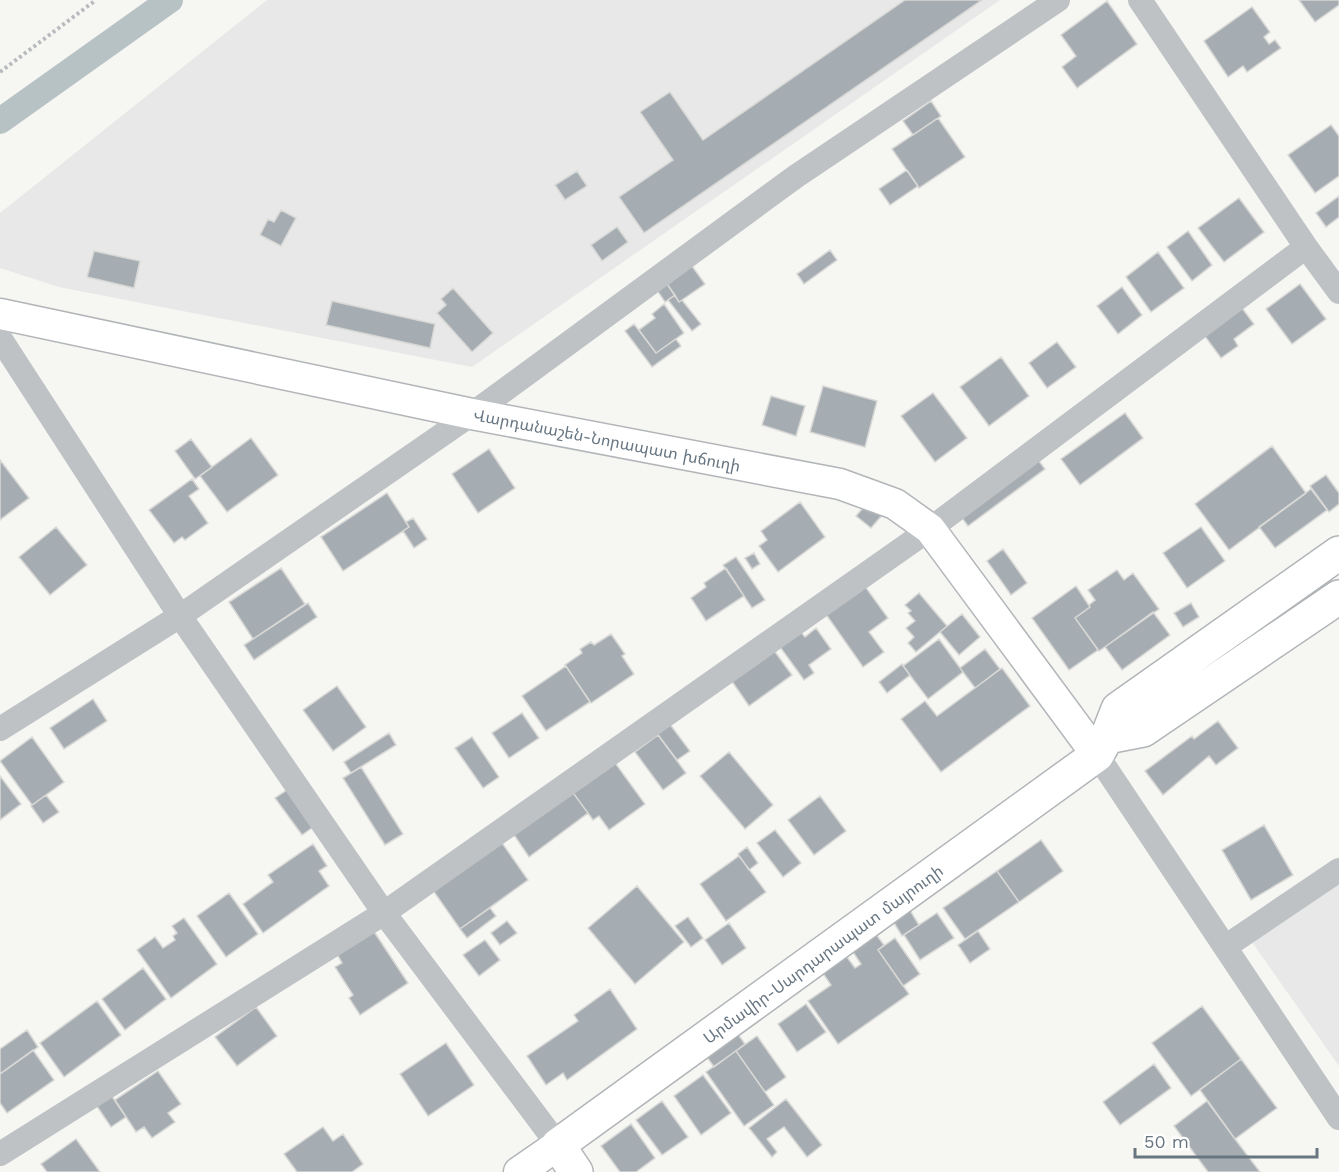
<svg xmlns="http://www.w3.org/2000/svg" width="1339" height="1172" font-family="'Work Sans','Noto Sans Armenian',sans-serif">
<style>
.built{fill:#e7e8e7}
.lines{fill:none;stroke-linecap:round;stroke-linejoin:round}
.canal{stroke:#b7c2c5;stroke-width:26}
.building{fill:#a6adb2;stroke:#d8d8d6;stroke-width:1.5}
.major-casing{stroke:#b2b6b9;stroke-width:33}
.highway-casing{stroke:#b1b5b8;stroke-width:36}
.path{stroke:#b8bbbd;stroke-width:4;stroke-dasharray:3 3;stroke-linecap:butt}
.minor{stroke:#bec2c5;stroke-width:24}
.major{stroke:#fff;stroke-width:30}
.highway{stroke:#fff;stroke-width:33}
.labels{text-anchor:middle;stroke-width:6;stroke-linejoin:round;paint-order:stroke}
.street-label{font-size:16px;fill:#687682;stroke:#fff}
</style>
<rect width="100%" height="100%" fill="#f6f6f3"/>
<!-- built -->
<path class="built" d="M267 0H1000L472 367 59 287 0 268V213Z
M1339 882V1066L1247 935Z"/>
<g class="lines">
<!-- canal -->
<path class="canal" d="M0 121 170 0"/>
</g>
<!-- building -->
<path class="building" d="M905 0H982L644 233 619 197 673 160 640 112 670 92 703 140Z
M1299 0H1339V5L1315 22Z
M1107 1 1137 44 1077 88 1062 67 1076 56 1061 35Z
M1252 7 1270 32 1264 37 1269 44 1275 40 1281 48 1247 72 1243 66 1228 77 1204 41Z
M931 101 941 116 913 135 903 121Z
M938 118 965 157 919 188 892 149Z
M1331 125 1339 136V176L1315 193 1288 155Z
M907 170 918 186 890 205 879 189Z
M577 171 587 186 565 200 555 185Z
M1339 196V217L1326 227 1316 213Z
M1239 198 1264 232 1224 262 1198 228Z
M281 210 296 218 281 246 260 235 268 219 274 222Z
M617 227 628 242 602 261 591 245Z
M1188 231 1212 265 1192 281 1167 247Z
M830 250 837 260 804 284 797 274Z
M94 251 140 261 134 288 87 277Z
M1158 252 1184 288 1151 312 1126 277Z
M692 266 705 284 679 302 667 284Z
M650 280 667 284 675 295 665 302Z
M1300 284 1326 319 1292 344 1266 309Z
M1122 287 1142 315 1118 334 1097 306Z
M453 288 493 333 472 352 437 313 446 305 441 299Z
M675 295 679 302 682 300 701 324 692 331 668 300Z
M332 301 435 324 430 348 326 325Z
M664 304 684 333 656 353 639 330 655 318 652 314Z
M1242 308 1254 324 1234 339 1238 346 1221 358 1204 335Z
M634 324 656 353 676 339 681 346 652 367 625 331Z
M1057 342 1076 367 1047 388 1029 363Z
M1001 357 1029 396 989 426 960 387Z
M823 386 877 401 865 447 810 432Z
M933 393 967 438 935 462 901 416Z
M771 396 805 406 796 436 762 425Z
M1125 413 1143 438 1080 485 1061 459Z
M251 438 278 475 227 512 200 476Z
M191 439 212 467 195 479 175 451Z
M1272 446 1306 493 1229 550 1195 504Z
M489 449 515 488 478 513 452 474Z
M1036 457 1045 469 968 526 959 514Z
M0 460 29 498 0 520Z
M1326 475 1339 493V504L1329 512 1310 486Z
M192 479 199 489 189 496 208 523 185 540 182 537 174 543 149 510Z
M1311 489 1327 510 1275 548 1259 527Z
M387 493 409 527 343 571 321 537Z
M869 501 884 513 871 528 856 516Z
M800 502 825 537 778 572 759 546 767 540 761 531Z
M413 518 427 539 414 548 403 531 409 527 406 522Z
M56 527 87 565 50 595 19 557Z
M1201 527 1225 561 1187 588 1163 553Z
M1003 549 1027 583 1011 595 987 561Z
M754 553 760 564 752 569 745 558Z
M736 557 765 600 752 608 723 565Z
M281 568 305 604 253 639 229 602Z
M726 568 744 596 706 621 691 598 706 587 704 583Z
M1117 570 1124 580 1133 573 1159 609 1099 651 1075 618 1090 607 1089 605 1095 600 1088 590Z
M864 585 888 618 869 632 884 652 863 667 825 613Z
M1076 586 1090 607 1075 618 1098 650 1069 670 1032 618Z
M919 593 947 626 916 652 908 643 914 637 906 628 915 621 908 613 911 611 905 605Z
M308 603 317 617 254 660 244 645Z
M1191 603 1199 617 1183 627 1174 613Z
M1153 612 1170 635 1122 670 1105 647Z
M962 614 980 637 959 655 940 632Z
M816 628 831 649 809 665 814 673 804 680 780 647 801 632 805 637Z
M611 634 625 654 622 656 634 674 591 703 565 665 582 653 580 649 591 642 594 645Z
M939 639 963 672 928 699 903 666Z
M773 649 792 675 749 706 731 680Z
M985 649 1000 669 975 688 960 668Z
M902 664 910 675 887 693 879 682Z
M566 666 590 702 546 731 522 696Z
M1002 668 1030 706 941 772 901 719 925 701 937 716Z
M337 686 366 727 333 751 303 710Z
M93 699 107 721 64 749 50 728Z
M522 713 539 738 509 758 492 733Z
M666 719 690 751 677 760 653 728Z
M1218 721 1238 748 1216 765 1209 756 1163 795 1145 771 1192 736 1194 739Z
M389 733 396 745 351 773 344 762Z
M658 735 686 773 663 790 635 752Z
M32 737 64 782 32 805 0 761Z
M472 737 499 777 483 788 455 748Z
M729 752 773 805 745 829 700 776Z
M613 760 645 804 609 830 599 816 593 820 571 790Z
M361 767 403 834 385 845 343 778Z
M0 776 21 804 0 820Z
M290 788 316 825 302 835 275 798Z
M571 790 588 813 529 857 512 832Z
M46 795 59 812 43 823 31 806Z
M820 796 846 831 814 855 788 820Z
M1264 825 1293 875 1251 900 1222 850Z
M775 830 801 863 783 877 757 843Z
M500 840 528 880 460 929 432 889Z
M1041 840 1063 871 1019 902 997 871Z
M313 844 327 866 319 871 329 886 263 933 243 904 273 882 268 875Z
M747 847 758 863 749 870 738 854Z
M739 856 766 892 726 921 700 884Z
M997 871 1019 902 965 939 943 908Z
M637 886 684 942 635 984 588 928Z
M229 893 258 934 226 957 197 916Z
M908 907 919 925 902 936 891 918Z
M490 908 496 916 467 938 460 929Z
M937 913 954 938 920 960 904 935Z
M688 917 703 938 691 947 675 926Z
M184 918 217 964 171 998 137 950 155 937 163 948 175 940 173 936 177 933 172 926Z
M507 921 517 933 500 945 491 933Z
M729 923 746 948 722 965 705 940Z
M373 930 408 983 360 1015 349 998 353 995 335 967 342 963 337 954Z
M978 931 990 949 970 963 958 945Z
M875 933 884 945 878 950 909 994 838 1044 808 1001 831 985 820 969 844 953 855 968 861 964 851 949Z
M895 938 920 974 903 986 878 950Z
M485 940 500 960 479 976 463 955Z
M143 968 166 999 125 1030 102 999Z
M610 989 637 1029 567 1080 563 1073 546 1085 527 1056 578 1021 574 1015Z
M97 1001 121 1035 64 1077 40 1043Z
M806 1004 826 1032 797 1052 778 1024Z
M1202 1006 1241 1059 1191 1096 1152 1043Z
M256 1007 277 1036 237 1066 215 1037Z
M27 1030 38 1047 0 1074V1049Z
M735 1030 745 1044 714 1067 704 1053Z
M757 1036 786 1077 765 1092 736 1051Z
M446 1043 474 1085 428 1116 400 1074Z
M33 1050 54 1080 7 1113 0 1103V1074Z
M736 1051 774 1105 744 1126 706 1072Z
M1241 1059 1277 1108 1235 1139 1200 1090Z
M1154 1064 1171 1088 1120 1125 1103 1102Z
M158 1071 181 1104 168 1113 175 1122 152 1138 144 1127 136 1132 115 1100Z
M703 1075 731 1113 701 1135 674 1096Z
M109 1092 126 1117 111 1127 94 1102Z
M786 1099 822 1145 807 1157 784 1127 767 1139 777 1152 772 1157 749 1128Z
M662 1101 688 1137 662 1155 636 1120Z
M1207 1101 1235 1139 1260 1172H1208L1174 1126Z
M631 1124 655 1158 636 1172H620L601 1146Z
M323 1127 333 1141 343 1134 363 1164 352 1172H297L284 1154Z
M76 1139 100 1172H47L41 1164Z"/>
<g class="lines">
<defs>
<path id="major" d="M0 314 472 414 840 484 895 504 930 529 1097 755
M519 1172 558 1145"/>
<path id="highway" d="M1107 737 1143 730 1339 597
M576 1172 558 1145 1097 755 1107 737 1118 709 1339 553"/>
</defs>
<!-- major casing -->
<use href="#major" class="major-casing"/>
<!-- highway casing -->
<use href="#highway" class="highway-casing"/>
<!-- path -->
<path class="path" d="M0 72 96 0"/>
<!-- minor -->
<path class="minor" d="M1140 0 1306 247 1339 292
M0 338 180 616 384 913 558 1145
M0 729 180 616 472 414 795 177 1058 0
M1097 755 1339 1118
M1225 947 1339 870
M0 1154 384 913 930 529 1306 247"/>
<!-- major -->
<use href="#major" class="major"/>
<!-- highway -->
<use href="#highway" class="highway"/>
</g>
<g class="labels">
<!-- street labels -->
<g class="street-label">
<text transform="translate(607 440) rotate(11)" y="6">Վարդանաշեն-Նորապատ խճուղի</text>
<text transform="translate(823 954) rotate(-36)" y="6">Արմավիր-Սարդարապատ մայրուղի</text>
</g>
</g>
<!-- scale -->
<path d="M1135 1148v9h182v-9" fill="none" stroke="#687682" stroke-width="3"/>
<text x="1144" y="1148" font-size="18" fill="#687682" stroke="#ffffff" stroke-width="4.5" paint-order="stroke">50 m</text>
</svg>
